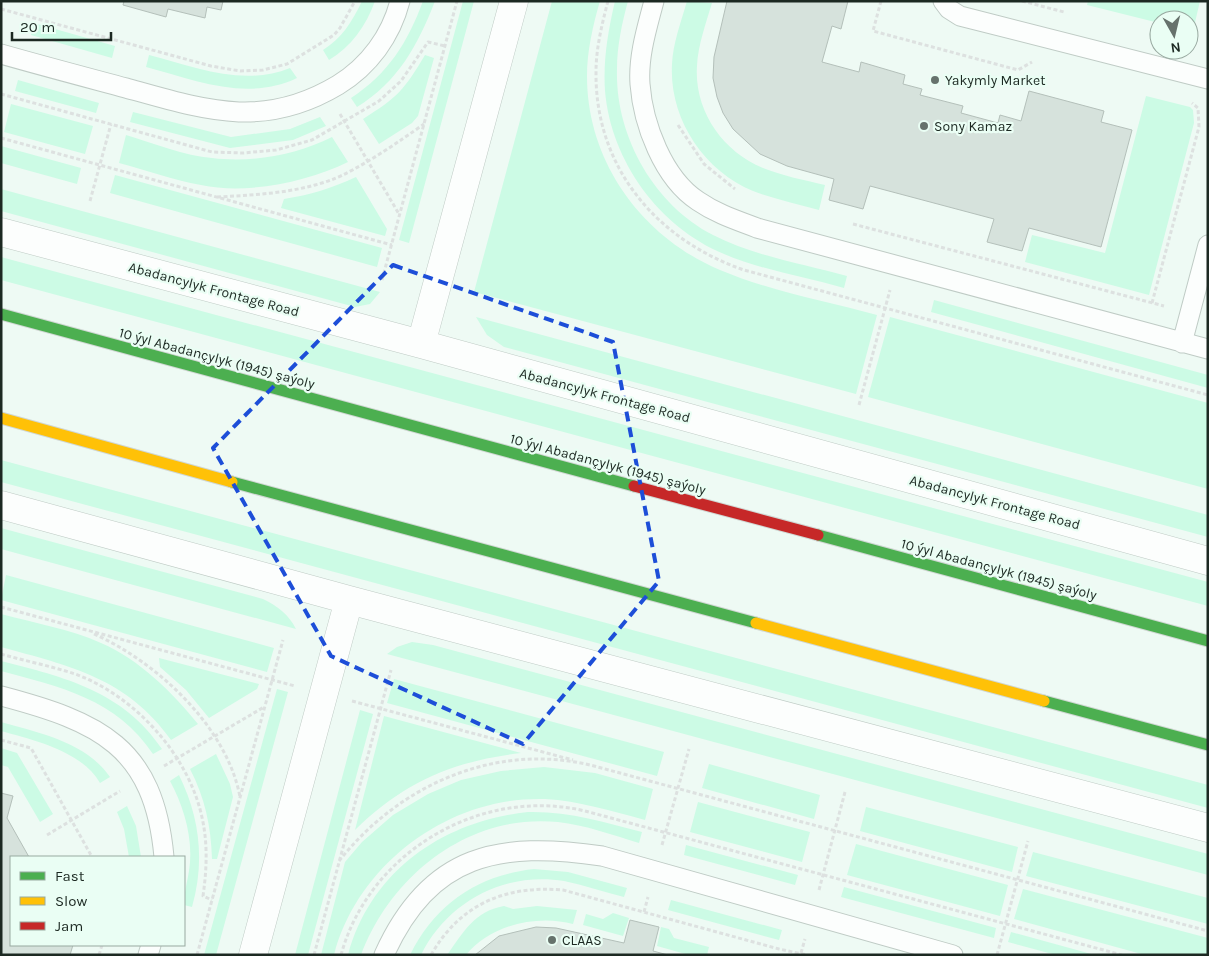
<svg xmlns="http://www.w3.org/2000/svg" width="1209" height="956" font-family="Karla,sans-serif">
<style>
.green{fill:#ccfbe5}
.building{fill:#d6e2dc;stroke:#b4c0ba}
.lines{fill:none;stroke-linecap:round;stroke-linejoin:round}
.lane-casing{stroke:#bfcbc5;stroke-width:21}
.street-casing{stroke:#bfcbc5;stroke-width:29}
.fast-casing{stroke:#d0d7d3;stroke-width:13}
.slow-casing{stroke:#d0d7d3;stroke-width:13}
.jam-casing{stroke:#d0d7d3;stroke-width:13}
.path{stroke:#dde1e0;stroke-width:3;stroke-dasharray:4 2.5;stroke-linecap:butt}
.lane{stroke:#fcfefd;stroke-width:19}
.street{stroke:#fcfefd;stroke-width:28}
.fast{stroke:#4caf50;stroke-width:11}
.slow{stroke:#ffc107;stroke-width:11}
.jam{stroke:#c62828;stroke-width:11}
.marked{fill:none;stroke:#1d4ed8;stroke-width:4;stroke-dasharray:10 6;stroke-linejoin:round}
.poi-dot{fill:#66726c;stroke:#eafef4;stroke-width:2}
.labels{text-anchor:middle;stroke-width:4.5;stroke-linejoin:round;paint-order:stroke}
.poi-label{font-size:14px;fill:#1c2922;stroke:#eafef4;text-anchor:start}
.street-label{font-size:14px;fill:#1c2922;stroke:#eafef4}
</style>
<rect width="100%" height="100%" fill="#eefaf4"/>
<!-- green -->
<path class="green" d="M362 1H375C366 26 351 47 329 60L323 50C342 38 352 22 362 1Z
M423 1H435C418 45 398 82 357 107L351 98C388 74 408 42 423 1Z
M463 1H474L409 243 399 240Z
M552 1H600C593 25 587 51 587 76 587 162 642 237 720 270 770 291 825 301 877 315L856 394 474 292Z
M615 1H628C622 23 617 46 617 69 615 135 653 204 713 235 754 256 803 264 847 276L844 288C805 277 762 270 724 254 659 227 611 161 605 91 603 60 608 31 615 1Z
M687 1 712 3C706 23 698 45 697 66 694 110 722 151 763 168 783 176 804 180 825 185L819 210C797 204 774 199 753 191 703 170 669 118 672 64 673 43 681 22 687 1Z
M1088 1H1200L1193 31 1189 30V20H1159V23L1087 5Z
M34 23 115 46 112 58 31 35Z
M149 55C195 67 243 87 290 68L297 78C247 102 195 80 146 67Z
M425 55 434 58 418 116 412 123 379 144 363 119C398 97 404 90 425 55Z
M18 80 99 103 96 113 15 91Z
M1146 96 1190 107 1193 110 1194 123 1149 295 1025 262 1032 235 1105 253Z
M11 104 93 126 85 154 4 132Z
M133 112 231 137 290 129 320 117 326 126 293 140 230 148 130 122Z
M126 135C153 143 185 156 212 158 252 163 296 155 332 137L348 162C307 182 246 195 201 185 173 180 146 170 119 163Z
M1 146 81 168 77 184 1 163Z
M115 175 382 248 377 267 110 193Z
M356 177 387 229 385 236 281 208 284 199C310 195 332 188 356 177Z
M1 189 380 292 370 304 355 307 1 211Z
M1 257 1208 582V606L1 280Z
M934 300 1208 375V388L931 312Z
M476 317 1208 515V537L504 347 487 335Z
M890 317 1208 403V489L868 397Z
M1 460 1208 785V808L1 482Z
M1 528 263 599C278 606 289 615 296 629L1 549Z
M6 575 274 648 267 672 1 600Z
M1 614C34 623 70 629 101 643 140 660 172 692 198 724L171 740C127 678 70 666 1 647Z
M412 642 433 645 1208 854V875L387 654 397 647Z
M159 658 259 684 257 689 209 718 186 690 160 667Z
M1 661C64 677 123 691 162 749L153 754C116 699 61 687 1 671Z
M394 679 664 752 657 776 387 703Z
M277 689 288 692 216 955H204Z
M360 710 373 714 308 955H295Z
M384 716 521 753C453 761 404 782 355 830Z
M1 722C39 733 86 742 110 777L100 783C82 751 33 740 1 731Z
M1 748 17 753 53 814 40 822 8 767 1 765Z
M216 754 230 784 233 797 217 859H212C211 826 205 798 190 769Z
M709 764 820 795 814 819 702 788Z
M544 767 595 773 653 789 645 820C612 811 579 801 545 799 450 796 358 863 334 955H321L345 862 362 842 393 815 428 794 461 780 501 771Z
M179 775C200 818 205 861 192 907L184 905C184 893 187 883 189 871 194 840 184 807 170 781Z
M698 802 810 832 802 862 690 832Z
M127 806 136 826 141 857H129L124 829 117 812Z
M866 807 1018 847 1012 872 860 831Z
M528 812C568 811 604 822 642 832L639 843C613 835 585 825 558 822 469 813 391 875 361 955H348C371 870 444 821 528 812Z
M856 844 1008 885 1000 916 847 875Z
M686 845 798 875 795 885 684 855Z
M1033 852 1208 898V924L1026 876Z
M534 869 568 872 627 888 624 897C604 892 584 885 564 881 505 871 447 902 421 955H410C435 904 478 875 534 869Z
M844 887 996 928 994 938 841 897Z
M1023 889 1208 938V955H1145L1014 919Z
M671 900 782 930 779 940 668 910Z
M504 906 513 909 537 906 577 910 573 924C537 914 490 925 466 955H447C463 933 474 911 504 906Z
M613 913 629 918 623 936 583 925 586 914 603 919Z
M661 927 669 929 674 938 709 947 707 955H689L657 946Z
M1011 932 1095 955H1056L1008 942Z"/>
<!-- building -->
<path class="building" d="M124 1H223L221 10 207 7 205 18 168 9 166 17 123 5Z
M727 1H848L841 29 832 26 822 62 859 72 861 62 905 75 903 84 922 89 920 95 963 106 961 113 998 123 1000 115 1021 121 1029 91 1104 111 1101 122 1132 130 1101 247 1029 228 1022 251 987 242 994 219 870 186 863 209 829 200 834 179 787 166 760 154 733 129 723 113 717 97 713 78 714 57Z
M1 793 13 796 7 818 29 857H11V945H73L70 955H1Z
M630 920 659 927 653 951 668 955H475L499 936 536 927 556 928 624 943Z"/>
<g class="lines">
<defs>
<path id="lane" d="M654 1C647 28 638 56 640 84 643 124 663 178 698 201 717 214 736 220 757 228L1208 349
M943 1 949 9 960 16 1208 79
M1 54C43 66 85 77 126 88 205 110 263 130 338 85 369 66 391 36 400 1
M1182 343 1208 245
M1 696C99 722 154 746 164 857
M148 955 151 945
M384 955C430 853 499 841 602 856L953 955"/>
<path id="street" d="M1 232 421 344 1208 561
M421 344 514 1
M1 505 349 600 1208 828
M253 955 349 600"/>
<path id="fast" d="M1 314 634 486
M232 482 756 623
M818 535 1208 641
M1044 701 1208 745"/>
<path id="slow" d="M1 418 232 482
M756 623 1044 701"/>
<path id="jam" d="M634 486 818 535"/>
</defs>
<!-- lane casing -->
<use href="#lane" class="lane-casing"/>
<!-- street casing -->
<use href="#street" class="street-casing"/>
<!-- fast casing -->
<use href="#fast" class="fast-casing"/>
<!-- slow casing -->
<use href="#slow" class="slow-casing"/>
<!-- jam casing -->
<use href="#jam" class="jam-casing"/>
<!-- path -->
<path class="path" d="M608 1C602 24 596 48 596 72 595 168 657 240 744 270L1208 395
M881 1 873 31 1018 70 1032 62
M1022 1 1064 12
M1 9 211 66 240 71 263 70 287 64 334 35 340 28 355 1
M1 94 212 152 243 153 276 150 312 140 379 101 401 81 428 42 445 46
M340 114 399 214
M678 125 704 164 735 189
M1 138 392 245
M217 197C256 195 295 193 331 180 358 170 400 141 424 124
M90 201 111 124
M853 224 1164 306
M382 280 457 1
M1152 303 1199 127 1198 108 1192 103
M859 405 890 290
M1 607 295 686
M94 634C157 662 227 727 240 797
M1 654C25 661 51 666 75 674 133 695 186 752 201 813 208 841 207 868 203 896L212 900
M352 701 573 760
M1 740 31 748 92 857
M164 766 264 707
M47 835 120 791
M662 845 689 749
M339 861C399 785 496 741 594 766L1208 931
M819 890 845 792
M644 912 648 897
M801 953 805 939
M99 955 102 945
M197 955 283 640
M314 955 391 670
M341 955C369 852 481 786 585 811L1122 955
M431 955C460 904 506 885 563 890L779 949 807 955
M997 955 1028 841"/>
<!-- lane -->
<use href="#lane" class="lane"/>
<!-- street -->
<use href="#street" class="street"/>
<!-- fast -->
<use href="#fast" class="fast"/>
<!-- slow -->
<use href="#slow" class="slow"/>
<!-- jam -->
<use href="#jam" class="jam"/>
</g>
<!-- marked area -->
<path class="marked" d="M393 265 613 342 659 581 523 744 331 656 213 448Z"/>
<!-- markers -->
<g class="poi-dot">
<circle cx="935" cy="80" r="5"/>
<circle cx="924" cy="126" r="5"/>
<circle cx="552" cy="940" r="5"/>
</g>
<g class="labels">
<!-- poi labels -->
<g class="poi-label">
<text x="945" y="85">Yakymly Market</text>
<text x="934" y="131">Sony Kamaz</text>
<text x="562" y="945">CLAAS</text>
</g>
<!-- street labels -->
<g class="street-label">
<text transform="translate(214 289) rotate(15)" y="5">Abadancylyk Frontage Road</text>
<text transform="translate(217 358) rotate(15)" y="5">10 ýyl Abadançylyk (1945) şaýoly</text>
<text transform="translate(605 395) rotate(15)" y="5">Abadancylyk Frontage Road</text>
<text transform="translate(608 464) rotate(15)" y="5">10 ýyl Abadançylyk (1945) şaýoly</text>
<text transform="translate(995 502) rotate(15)" y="5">Abadancylyk Frontage Road</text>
<text transform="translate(999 569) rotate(15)" y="5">10 ýyl Abadançylyk (1945) şaýoly</text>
</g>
</g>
<!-- border -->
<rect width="1209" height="956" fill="none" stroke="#1c2922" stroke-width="5"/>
<!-- legend -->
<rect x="10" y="856" width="175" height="90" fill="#eafef4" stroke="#98a9a0"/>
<rect x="20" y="872" width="25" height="8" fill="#4caf50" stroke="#98a9a0"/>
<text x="55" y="881" font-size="15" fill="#1c2922">Fast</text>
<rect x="20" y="897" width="25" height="8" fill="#ffc107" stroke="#98a9a0"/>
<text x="55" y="906" font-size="15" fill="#1c2922">Slow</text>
<rect x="20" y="922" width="25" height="8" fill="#c62828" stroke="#98a9a0"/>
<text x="55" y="931" font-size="15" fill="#1c2922">Jam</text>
<!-- north arrow -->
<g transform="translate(1174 35) rotate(172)"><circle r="24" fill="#eafef4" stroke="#98a9a0"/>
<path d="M0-4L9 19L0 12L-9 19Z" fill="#66726c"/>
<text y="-8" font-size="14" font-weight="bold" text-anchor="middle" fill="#1c2922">N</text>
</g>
<!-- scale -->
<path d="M12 32v8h99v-8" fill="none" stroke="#1c2922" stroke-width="2.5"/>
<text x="20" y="32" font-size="15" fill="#1c2922" stroke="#eafef4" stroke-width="4" paint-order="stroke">20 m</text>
</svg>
